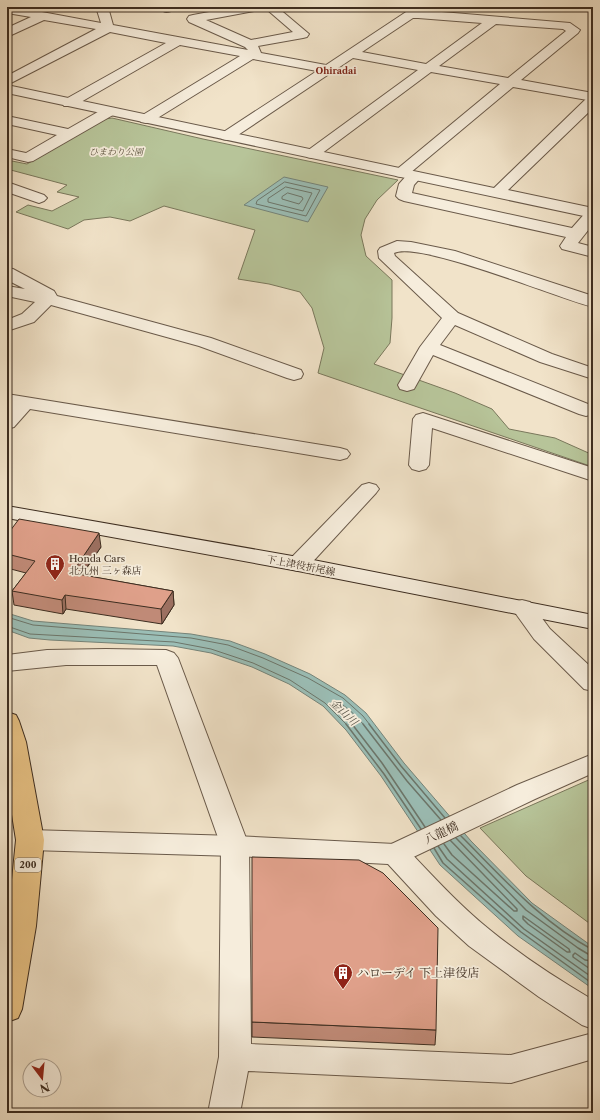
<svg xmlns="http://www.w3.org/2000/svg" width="600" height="1120" font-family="'Libre Caslon Text','Noto Serif JP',serif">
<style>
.green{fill:#b7c499;stroke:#7a785c}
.water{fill:#9bbeb6;stroke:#75847a}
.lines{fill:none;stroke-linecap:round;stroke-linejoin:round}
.shore-far1{stroke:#6c766b;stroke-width:1}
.shore{stroke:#6c766b;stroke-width:1.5}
.minor-casing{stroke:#6a5a4a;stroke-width:2}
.tertiary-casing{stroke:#6a5a4a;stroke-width:2}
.secondary-casing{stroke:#3d2d20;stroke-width:2}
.trunk-casing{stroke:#3d2d20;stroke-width:2}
.minor{fill:#f6eddc;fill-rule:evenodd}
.tertiary{fill:#f6eddc;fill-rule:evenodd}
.secondary{fill:#f6eddc;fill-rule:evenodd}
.trunk{fill:#e8c284;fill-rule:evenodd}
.wall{fill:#c08a77;stroke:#3d2d20}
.shaded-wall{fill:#9c7061;stroke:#3d2d20}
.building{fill:#dfa08a;stroke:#3d2d20}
.labels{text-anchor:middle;stroke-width:3.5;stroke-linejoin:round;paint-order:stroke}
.far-neighbourhood-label{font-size:9px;font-weight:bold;fill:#7a1f14;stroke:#f6eddc}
.far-park-label{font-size:9px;font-style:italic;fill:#5c533e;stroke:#f6eddc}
.shield{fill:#f6eddc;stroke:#746758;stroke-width:1}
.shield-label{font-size:9px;font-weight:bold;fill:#3d2d20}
.poi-label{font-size:10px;fill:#3d2d20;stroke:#f6eddc;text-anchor:start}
.street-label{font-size:10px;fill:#3d2d20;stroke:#f6eddc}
.water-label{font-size:11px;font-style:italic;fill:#545146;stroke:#f6eddc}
.near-street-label{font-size:12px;fill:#3d2d20;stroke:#f6eddc}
.near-poi-label{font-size:12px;fill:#3d2d20;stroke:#f6eddc;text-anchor:start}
</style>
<rect width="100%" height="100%" fill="#f1e3c9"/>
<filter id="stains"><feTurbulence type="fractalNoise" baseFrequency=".005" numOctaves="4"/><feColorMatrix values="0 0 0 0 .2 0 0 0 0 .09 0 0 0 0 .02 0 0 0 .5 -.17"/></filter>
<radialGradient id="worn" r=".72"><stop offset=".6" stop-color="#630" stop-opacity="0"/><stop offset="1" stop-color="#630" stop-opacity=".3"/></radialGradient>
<!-- green -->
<path class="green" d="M112 118 203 139 398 180 377 200 365 219 361 235 366 256 392 280V318L390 343 374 364 455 393 492 409 509 429 555 438 593 455V467L318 373 324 348 312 308 300 292 269 284 238 279 255 230 164 206 130 221 110 217 84 220 68 229 16 212 28 205 52 211 79 197 57 192 67 185 7 169V160L27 164 105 119Z
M593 778V926L526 876 480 828Z"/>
<!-- water -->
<path class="water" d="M284 177 328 187 308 222 244 205Z
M7 613 33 621 191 634 230 641 265 654 310 674 345 695 366 713 404 763 471 841 532 903 593 947V989L518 936 440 865 381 776 346 730 323 706 289 684 252 667 211 653 173 646 50 640 29 638 7 630Z"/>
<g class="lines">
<!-- shore-far1 -->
<path class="shore-far1" d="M285 182 320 190 306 216 256 204 257 201Z
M286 187 312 193 303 211 268 202V199Z
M288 193 302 197 303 199 299 204 282 199V197Z
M7 617 33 625 191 638 228 645 263 658 308 678 343 698 363 716 370 725
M7 626 30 634 174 642 211 649 253 663 290 680 325 703 347 725
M352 725 332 702 333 700C346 705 355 715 364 725"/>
<!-- shore -->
<path class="shore" d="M346 724 384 774 421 829
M352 724 382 763 425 827
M363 724 407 781 441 820
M369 724 401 766 445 818
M461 836C502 877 541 922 593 950
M456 838 526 910 578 948 588 954 593 955
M444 844 452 855 514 911H517V909L450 840
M438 846 447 859 524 929 593 978
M434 848 443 863 521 932 593 984
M523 916 569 949 570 952H567L528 924 523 919Z
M593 961 585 960 575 953 573 955V957L593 971"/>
<defs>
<path id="minor" d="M7 7H15L101 23 96 7H108L113 25 248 50 245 47 189 22 187 19 189 16 193 15 236 7H260L258 9 254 11 206 20 251 40 293 32 264 7H277L309 34 307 37 303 38 258 46 261 53 326 65 406 12 418 10 570 23 580 30 578 33 521 80 593 93V101L513 87 410 173 415 172 420 173 422 176 414 185 412 193 572 228 587 211 593 209V224L578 243 593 247V257L562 249 560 246 566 237 404 201 399 199 396 196 399 184 407 175 401 177 396 176 394 173 396 170 500 84 431 72 317 157 312 158 307 157 305 154 307 151 418 70 353 58 232 139 227 140 222 139 220 136 222 133 317 71 253 59 151 122 146 123 141 122 139 119 141 116 240 56 180 45 74 106H64L62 103 64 100 166 43 110 32 7 85V76L96 29 44 20 7 37V28L31 17 7 13ZM413 18H418L482 23 426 64 362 52ZM496 24 563 29 566 31 508 78 439 66Z
M159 7H171L173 9 171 11C165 13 163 12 159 7Z
M108 108 113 109 115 112 113 115 33 161 28 162 7 157V149L26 153 57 135 7 124V116L68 129 103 109Z
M7 182 44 195 47 198 44 201 39 203 7 192Z
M397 241 411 242 455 251 593 296V307C557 298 421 241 394 253L395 256 458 313 552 354 590 367 593 366V379L540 362 455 325 440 345 593 406V414L586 416 579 414 433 355 414 389 407 391 400 389 398 385 420 347 442 318 379 258 378 251 380 248Z
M7 268 13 269 54 291 57 296 211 338 301 370 303 374 301 378 294 380 287 378 199 346 51 305 34 322 7 331V320L22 314 35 302 7 296V286L25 289 7 280Z
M7 394 340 448 347 450 350 454 347 458 340 460 30 409 14 427 7 429V411L11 406H7Z
M423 413 593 468V481L432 428 429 465 426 469 419 471 412 469 409 465 413 419 416 415Z
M369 483 376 485 379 489 376 493 306 569 298 571 290 569 287 564 290 559 362 485Z
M522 600 530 602 550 629 593 669V691L584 689 534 639 511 607 514 602Z
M106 649 166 650 174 653 178 658 249 846 251 1044 511 1055 593 1033V1059L511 1083 248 1071 240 1113H208L219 1057 221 846 157 665H66L7 671V655L47 650Z
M593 754V773L535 799 405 861 395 864 385 861 381 854 385 847 517 785Z"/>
<path id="tertiary" d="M7 85 494 188 588 97 593 96V108L508 190 593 208V218L7 93Z
M30 830 235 836 395 844 405 847C432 875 459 905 490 930 522 956 557 979 593 1000V1029L582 1025 539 997 469 946 436 916 388 864 235 856 30 850 20 847 16 840 20 833Z"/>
<path id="secondary" d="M7 506 298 557 593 615V629L298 571 7 518Z"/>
<path id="trunk" d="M7 712 16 715 19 721 26 742 44 840 36 926 22 1009 18 1018 7 1022V929L16 840 7 783Z"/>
</defs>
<!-- minor casing -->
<use href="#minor" class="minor-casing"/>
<!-- tertiary casing -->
<use href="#tertiary" class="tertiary-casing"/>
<!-- secondary casing -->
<use href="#secondary" class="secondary-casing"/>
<!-- trunk casing -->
<use href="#trunk" class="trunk-casing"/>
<!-- minor -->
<use href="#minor" class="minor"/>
<!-- tertiary -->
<use href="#tertiary" class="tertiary"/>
<!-- secondary -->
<use href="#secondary" class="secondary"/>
<!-- trunk -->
<use href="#trunk" class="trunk"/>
</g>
<!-- wall -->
<path class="wall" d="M7 535 101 547 82 575 173 591 174 605 162 624 66 609 63 614 14 605 12 591 26 573 7 568Z
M252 1022 436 1030 435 1045 252 1037Z"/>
<!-- shaded-wall -->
<path class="shaded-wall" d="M99 533 101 547 73 587 72 573Z
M173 591 174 605 162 624 161 609Z
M65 595 66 609 63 614 62 600Z"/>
<!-- building -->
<path class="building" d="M19 519 99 533 72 573 173 591 161 609 65 595 62 600 12 591 35 561 7 554V535Z
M252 857 359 860 383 873 438 928 436 1030 252 1022Z"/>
<!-- icons -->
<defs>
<symbol id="building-pin" viewBox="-11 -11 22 30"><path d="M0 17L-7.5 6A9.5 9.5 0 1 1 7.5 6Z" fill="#8f2418" stroke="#f6eddc"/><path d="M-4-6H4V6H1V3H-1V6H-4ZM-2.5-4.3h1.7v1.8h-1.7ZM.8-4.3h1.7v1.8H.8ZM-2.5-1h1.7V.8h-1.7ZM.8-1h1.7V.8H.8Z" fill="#fff"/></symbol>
</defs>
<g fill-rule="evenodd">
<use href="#building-pin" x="44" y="553" width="22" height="30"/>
<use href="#building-pin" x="332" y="962" width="22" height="30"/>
</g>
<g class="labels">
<!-- far-neighbourhood labels -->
<g class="far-neighbourhood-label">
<text x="336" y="74">Ohiradai</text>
</g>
<!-- far-park labels -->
<g class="far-park-label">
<text x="116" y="155">ひまわり公園</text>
</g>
<!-- shield labels -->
<rect class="shield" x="15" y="858" width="26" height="14" rx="3"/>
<g class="shield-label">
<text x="28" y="868">200</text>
</g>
<!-- poi labels -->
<g class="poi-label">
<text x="69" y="562">Honda Cars<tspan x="69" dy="12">北九州 三ヶ森店</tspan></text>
</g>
<!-- street labels -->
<g class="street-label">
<text transform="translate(301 565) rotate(11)" y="4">下上津役折尾線</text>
</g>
<!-- water labels -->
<g class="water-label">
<text transform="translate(344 712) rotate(44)" y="4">金山川</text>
</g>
<!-- near-street labels -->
<g class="near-street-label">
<text transform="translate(441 833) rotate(-25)" y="4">八龍橋</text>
</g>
<!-- near-poi labels -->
<g class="near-poi-label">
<text x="357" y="977">ハローデイ 下上津役店</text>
</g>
</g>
<!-- margin -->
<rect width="600" height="1120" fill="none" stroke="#f1e3c9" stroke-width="24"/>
<rect x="8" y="8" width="584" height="1104" fill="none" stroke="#3d2d20" stroke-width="2"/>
<rect x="12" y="12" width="576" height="1096" fill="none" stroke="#3d2d20"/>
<!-- north arrow -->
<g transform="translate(42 1078) rotate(164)"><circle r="19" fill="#f6eddc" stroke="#aca091"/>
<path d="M0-3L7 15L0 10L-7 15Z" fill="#8f2418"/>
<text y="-6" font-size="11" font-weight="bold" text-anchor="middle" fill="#3d2d20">N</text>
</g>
<rect width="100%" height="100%" filter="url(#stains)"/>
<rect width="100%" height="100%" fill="url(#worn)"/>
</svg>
